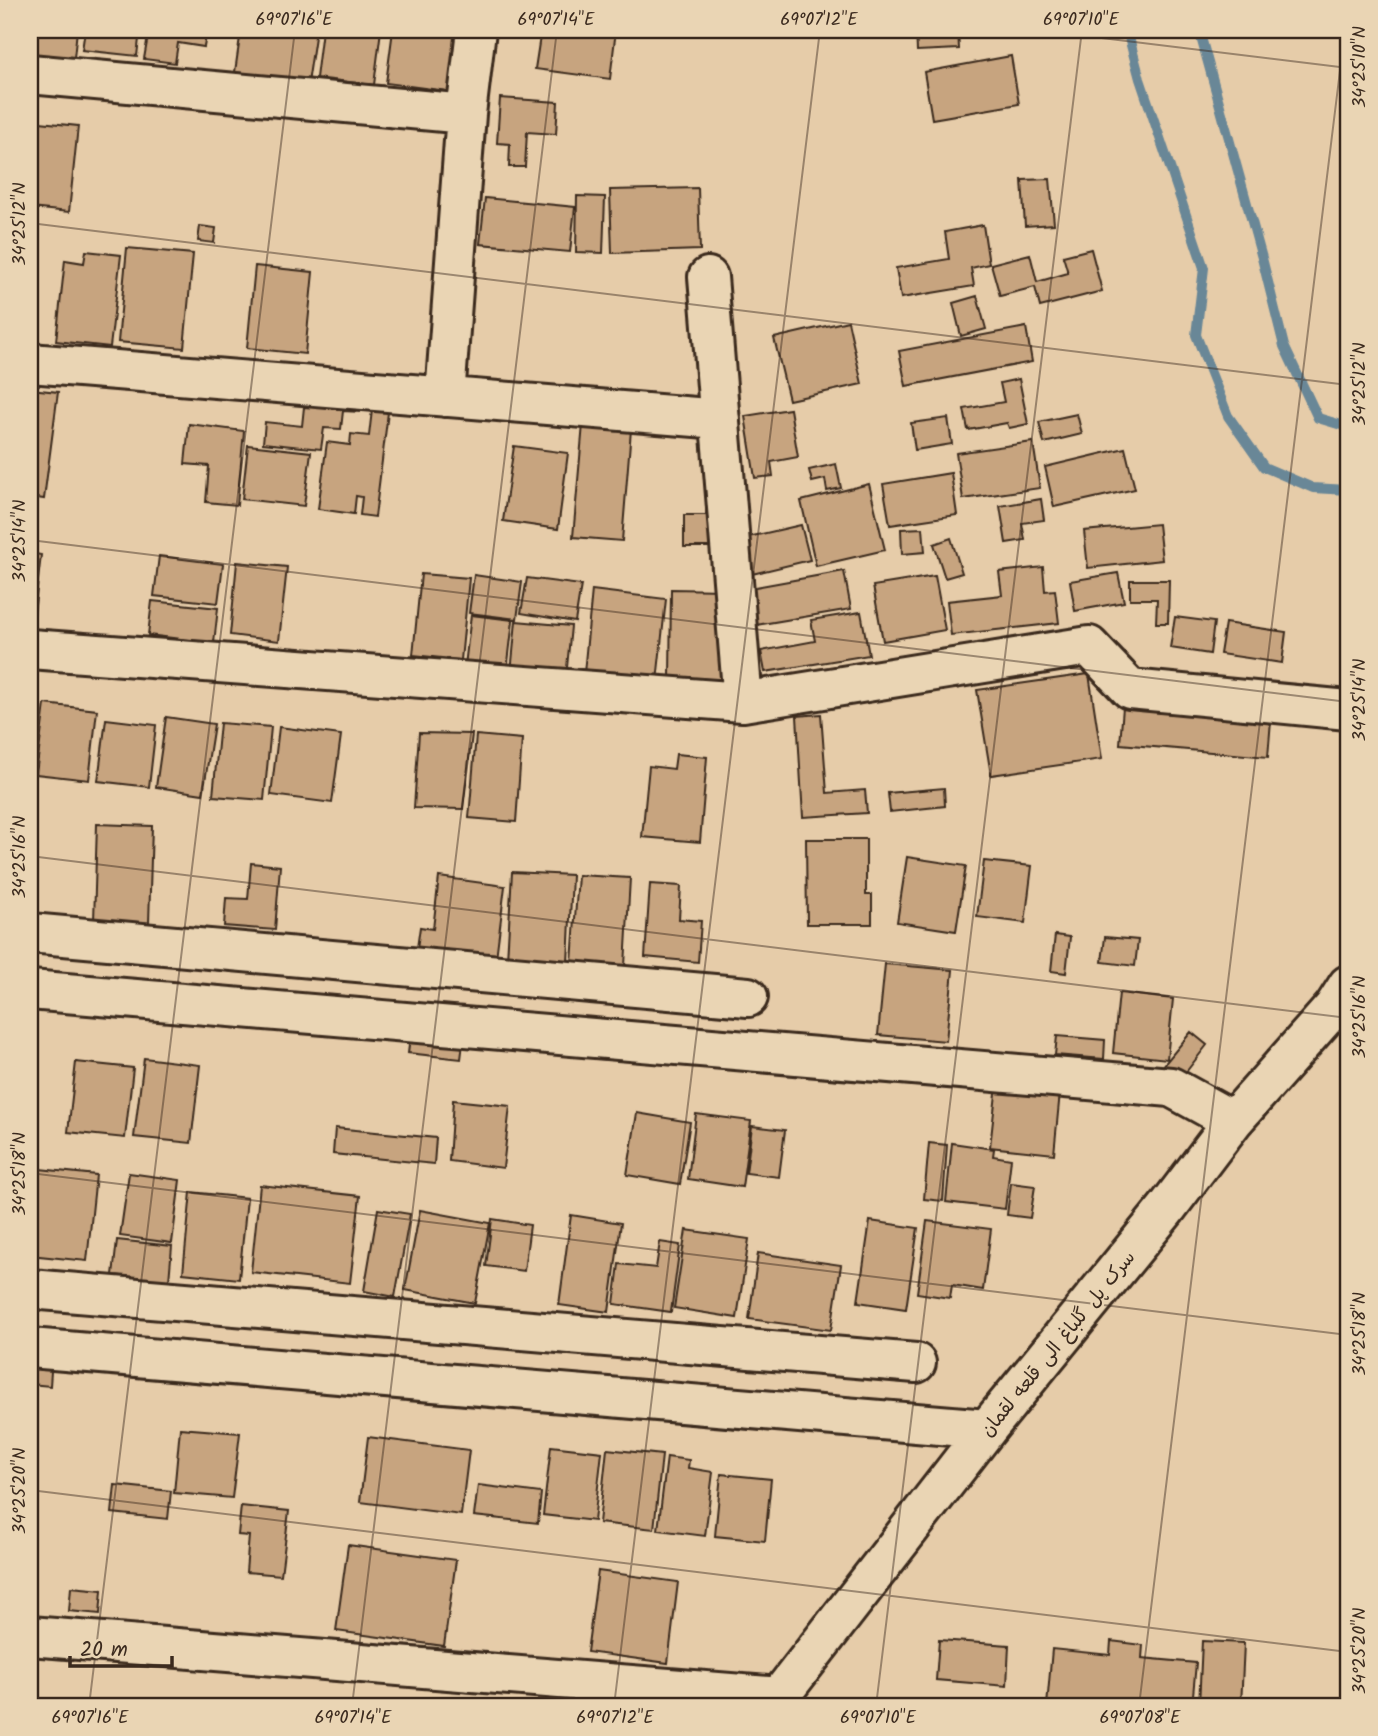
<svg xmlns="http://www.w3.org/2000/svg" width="1378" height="1736" font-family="Kalam,'Playpen Sans Arabic',sans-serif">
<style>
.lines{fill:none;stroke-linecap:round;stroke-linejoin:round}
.stream{stroke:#698797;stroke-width:10}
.building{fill:#c7a47f;stroke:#3b2a1e;stroke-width:2}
.minor-casing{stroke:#3b2a1e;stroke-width:44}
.minor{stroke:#ead5b4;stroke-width:38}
.ticks{fill:none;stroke:#3b2a1e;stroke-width:2;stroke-opacity:0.45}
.labels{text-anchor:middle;stroke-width:5;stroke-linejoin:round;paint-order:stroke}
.street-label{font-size:19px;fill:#3b2a1e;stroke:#ead5b4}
.neatline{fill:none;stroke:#3b2a1e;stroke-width:2.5}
.ticks-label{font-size:18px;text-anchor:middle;fill:#3b2a1e}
</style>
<rect width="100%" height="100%" fill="#e6cca9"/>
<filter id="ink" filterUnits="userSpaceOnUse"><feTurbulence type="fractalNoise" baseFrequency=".0143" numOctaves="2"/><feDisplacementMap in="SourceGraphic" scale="14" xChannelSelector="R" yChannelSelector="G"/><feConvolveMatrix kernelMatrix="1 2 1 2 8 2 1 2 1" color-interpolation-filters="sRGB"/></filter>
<g filter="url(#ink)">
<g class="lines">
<!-- stream -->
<path class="stream" d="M1127 30 1140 79 1204 268 1196 335 1228 416 1264 467 1313 488 1348 490
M1199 30 1262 258 1284 346 1318 418 1348 427"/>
</g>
<!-- building -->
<path class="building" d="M30 30H77L73 67 30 64Z
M85 30H140L137 56 82 50Z
M149 30H207L204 47 178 43 175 63 144 59Z
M241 30H316L308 83 235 72Z
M322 30H381L374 85 316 78Z
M393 30H463L455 92 386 83Z
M541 30H616L610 79 535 69Z
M916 30H958L959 49 917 51Z
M1011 56 1019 104 932 119 924 72Z
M500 98 558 102 556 134 527 132 525 167H509L510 144 497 143Z
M30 121 78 126 69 212 30 208Z
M1050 179 1054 224 1025 226 1022 180Z
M698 188 700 250 612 253 610 190Z
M577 196 605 197 603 253 576 252Z
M485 198 575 207 570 252 480 244Z
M983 225 989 264 971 268 974 286 901 298 896 268 949 259 945 232Z
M200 226 216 228 214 243 198 241Z
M127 248 193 254 184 348 118 342Z
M1091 249 1102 291 1040 307 1035 287 1000 296 991 264 1030 254 1037 282 1068 273 1063 256Z
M86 251 121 255 110 347 56 341 65 260 84 263Z
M255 266 313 272 305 354 247 348Z
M977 296 986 329 961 336 953 303Z
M848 321 862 384 789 400 774 338Z
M1026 327 1032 362 906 386 899 351Z
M1019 379 1028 424 1009 428 1007 423 968 430 964 409 1004 402 1000 383Z
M30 389 58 392 44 499 30 497Z
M328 392 362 395 360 412 343 411 341 429 324 428 321 449 263 443 265 422 302 426 304 407 326 409Z
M790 409 798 457 771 462 773 476 755 478 745 416Z
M372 410 388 412 375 517 360 515 362 497 356 496 354 514 318 509 327 442 350 445 351 434 369 436Z
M584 413 632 417 622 541 573 537Z
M1077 414 1082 434 1044 443 1039 422Z
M948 418 952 444 915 450 911 423Z
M189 424 244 431 237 505 206 502 209 466 185 464Z
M1033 442 1040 488 963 499 956 453Z
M248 445 311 452 304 506 242 499Z
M514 446 568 453 558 529 503 521Z
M1125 448 1135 489 1054 507 1045 467Z
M836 464 841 488 827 491 825 479 812 482 809 470Z
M951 473 957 515 890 525 883 484Z
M707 478 722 547H684V515H706Z
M869 484 885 550 816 566 801 501Z
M1041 499 1044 520 1022 523 1025 540 1006 543 1000 506Z
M1158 524 1162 560 1088 568 1084 531Z
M801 525 810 560 752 574 744 538Z
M923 528 925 552 902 554 901 529Z
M951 538 962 573 945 578 934 544Z
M30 553 41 555 34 614H30Z
M159 556 223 564 218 603 154 596Z
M237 562 287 567 279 641 230 635Z
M1043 567 1045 591 1055 590 1059 623 951 635 947 601 1002 595 999 572Z
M844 571 851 609 756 625 750 588Z
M1118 573 1124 602 1075 611 1070 581Z
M421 574 469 578 461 660 413 655Z
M474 575 522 582 517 619 469 613Z
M935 576 945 630 883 641 873 586Z
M527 578 581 585 575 622 521 613Z
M1130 580H1169L1168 623H1156L1157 599H1130Z
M671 589 724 590 722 681 670 680Z
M592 590 666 599 657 681 584 673Z
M152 601 218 608 214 643 148 635Z
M861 612 869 655 765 672 761 651 815 641 811 620Z
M471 615 513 620 507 671 465 666Z
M1175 617 1214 622 1210 654 1170 648Z
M516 621 571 626 566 678 511 673Z
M1225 623 1286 632 1282 663 1220 654Z
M1089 674 1102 759 991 775 977 690Z
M45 704 97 710 89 780 36 774Z
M1123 707 1271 720 1268 757 1120 744Z
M821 714 827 793 865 790 867 813 803 817 797 716Z
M166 717 214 724 203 794 156 787Z
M106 719 156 725 149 787 98 781Z
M220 723 271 727 264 800 213 796Z
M279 727 341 735 332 803 271 795Z
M419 733 472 734 463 809 414 808Z
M476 735 522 739 516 822 469 818Z
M676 754 707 757 700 842 642 837 649 766 674 769Z
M944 788 945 806 890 812 888 793Z
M97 824 152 826 149 923 94 921Z
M806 839H866V895H872V924H807Z
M907 857 966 866 956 931 897 922Z
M984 861 1032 866 1025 923 977 917Z
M251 863 280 866 275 930 224 926 226 898 248 899Z
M512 872 572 875 568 963 507 960Z
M578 875 630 878 625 966 572 963Z
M439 877 505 886 496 958 417 948 420 927 433 929Z
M650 884 681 886 679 919 701 921 698 962 645 957Z
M1055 935 1070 937 1066 973 1051 971Z
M1105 937 1138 940 1135 966 1102 962Z
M885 964 953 970 946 1041 878 1035Z
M1119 993 1173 999 1167 1059 1113 1053Z
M411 1029 464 1035 461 1059 408 1053Z
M1191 1032 1207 1045 1186 1072 1162 1067Z
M1057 1036 1105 1040 1104 1059 1055 1055Z
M144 1058 200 1065 191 1143 134 1137Z
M76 1062 133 1068 125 1138 68 1132Z
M997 1085 1060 1092 1054 1154 990 1147Z
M453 1100 510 1106 503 1168 449 1161Z
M637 1113 690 1122 680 1184 627 1175Z
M696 1114 751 1121 742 1187 688 1179Z
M752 1126 785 1130 779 1177 746 1173Z
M335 1128 436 1138 434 1164 333 1154Z
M929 1143 947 1145 943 1201 924 1199Z
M952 1143 994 1149 993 1156 1011 1159 1005 1209 946 1202Z
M30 1168 96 1175 87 1261 30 1255Z
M129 1173 180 1180 172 1243 120 1236Z
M1011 1183 1035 1186 1030 1218 1007 1215Z
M260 1185 360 1196 350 1283 251 1272Z
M191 1192 247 1198 239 1279 183 1273Z
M378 1209 410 1214 395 1297 364 1291Z
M420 1210 490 1223 475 1303 405 1290Z
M571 1215 621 1223 609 1312 559 1305Z
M492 1219 530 1225 524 1271 486 1266Z
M870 1221 918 1228 906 1309 858 1302Z
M927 1221 991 1229 983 1290 952 1285 950 1298 917 1293Z
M686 1230 749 1239 737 1318 674 1308Z
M117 1240 172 1246 169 1281 113 1275Z
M660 1242 680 1245 671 1312 614 1304 619 1264 656 1268Z
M758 1253 841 1265 831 1330 749 1319Z
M30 1355 52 1357 50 1386 30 1384Z
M180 1428 240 1433 232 1498 174 1493Z
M368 1437 469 1450 461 1515 360 1502Z
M551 1446 602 1452 594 1521 543 1515Z
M607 1449 662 1455 654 1529 599 1523Z
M667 1457 689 1460 688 1468 713 1472 705 1536 658 1530Z
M721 1474 771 1479 765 1541 715 1536Z
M115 1485 171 1491 168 1519 112 1513Z
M478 1485 541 1493 538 1523 474 1516Z
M241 1506 289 1511 281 1575 246 1572 249 1536 238 1535Z
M348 1545 456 1560 444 1646 336 1631Z
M598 1571 678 1582 668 1663 587 1652Z
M71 1587 102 1590 100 1614 69 1611Z
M939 1640 1009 1645 1007 1686 936 1680Z
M1111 1641 1143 1645 1142 1658 1196 1663 1192 1706H1047L1052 1649 1110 1655Z
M1202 1641 1244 1643 1241 1706H1199Z"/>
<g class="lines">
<defs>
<path id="minor" d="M30 74 466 114
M708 277 743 702
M30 363 720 419
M445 397 466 114 476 30
M30 649 743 702 1089 646 1130 689 1348 710
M30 933 748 997
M30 990 1171 1087 1233 1121
M30 1289 916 1363
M30 1348 987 1429
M30 1636 780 1697
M772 1706 987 1429 1167 1208 1233 1121 1334 1007 1348 985"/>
</defs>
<!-- minor casing -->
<use href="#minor" class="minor-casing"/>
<!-- minor -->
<use href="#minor" class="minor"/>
</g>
</g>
<!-- ticks -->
<path class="ticks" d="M1036 30 1348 68M30 52 32 30M30 223 1348 385M30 540 1348 702M30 856 1348 1018M30 1173 1348 1335M30 1490 1348 1652M89 1706 295 30M352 1706 557 30M614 1706 820 30M876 1706 1082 30M1139 1706 1345 30"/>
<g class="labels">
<!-- street labels -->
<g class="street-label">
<text transform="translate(1057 1343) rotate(-51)" y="7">سرک پل گلباغ الی قلعه لقمان</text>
</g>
</g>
<!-- margin -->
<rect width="1378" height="1736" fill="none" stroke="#ead5b4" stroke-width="77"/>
<!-- scale -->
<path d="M70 1656v10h102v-10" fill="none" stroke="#3b2a1e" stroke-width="3.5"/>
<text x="80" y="1656" font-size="21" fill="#3b2a1e" stroke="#ead5b4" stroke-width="5" paint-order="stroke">20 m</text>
<rect x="38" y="38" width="1302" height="1660" class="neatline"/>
<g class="ticks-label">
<text x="294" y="25">69°07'16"E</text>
<text x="556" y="25">69°07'14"E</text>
<text x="819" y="25">69°07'12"E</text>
<text x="1081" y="25">69°07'10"E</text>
<text transform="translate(1359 67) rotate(-90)" y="6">34°25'10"N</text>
<text transform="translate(19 224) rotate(-90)" y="6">34°25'12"N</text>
<text transform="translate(1359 384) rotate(-90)" y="6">34°25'12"N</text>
<text transform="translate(19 541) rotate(-90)" y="6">34°25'14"N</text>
<text transform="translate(1359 700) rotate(-90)" y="6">34°25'14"N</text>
<text transform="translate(19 857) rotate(-90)" y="6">34°25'16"N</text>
<text transform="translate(1359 1017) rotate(-90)" y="6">34°25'16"N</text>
<text transform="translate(19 1174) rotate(-90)" y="6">34°25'18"N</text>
<text transform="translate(1359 1334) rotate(-90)" y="6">34°25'18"N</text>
<text transform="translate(19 1491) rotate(-90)" y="6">34°25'20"N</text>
<text transform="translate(1359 1651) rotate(-90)" y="6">34°25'20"N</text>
<text x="90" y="1723">69°07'16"E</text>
<text x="353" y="1723">69°07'14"E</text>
<text x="615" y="1723">69°07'12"E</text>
<text x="878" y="1723">69°07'10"E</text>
<text x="1140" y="1723">69°07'08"E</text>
</g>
</svg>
